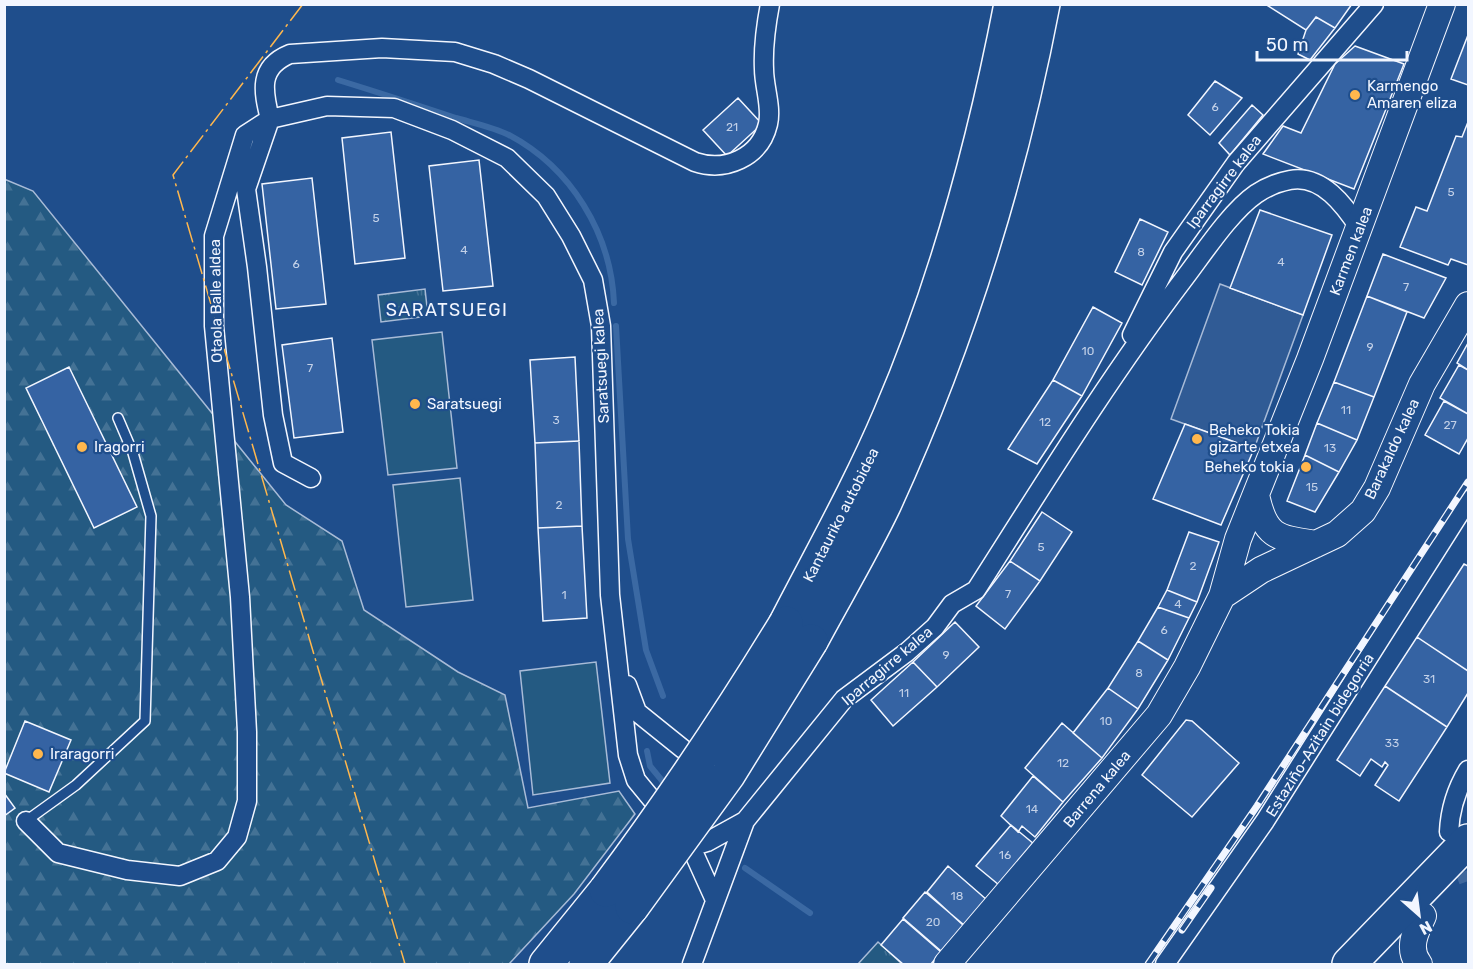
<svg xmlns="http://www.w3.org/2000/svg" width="1473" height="969" font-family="Rubik,sans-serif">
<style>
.grass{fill:#245a82;stroke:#a8bbd7;stroke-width:1.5}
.forest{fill:url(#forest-firs);stroke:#a8bbd7;stroke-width:1.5}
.park{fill:url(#park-tufts);stroke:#a8bbd7;stroke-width:1.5}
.parking{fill:#305b95;stroke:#a8bbd7;stroke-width:1.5}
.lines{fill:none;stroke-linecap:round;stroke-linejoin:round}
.stream{stroke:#3b69a3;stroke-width:6}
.building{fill:#3563a3;stroke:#f2f6ff;stroke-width:1.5}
.street-tunnel{stroke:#3f679d;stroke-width:18;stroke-dasharray:18 9;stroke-linecap:butt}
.lane-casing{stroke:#f2f6ff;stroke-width:12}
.street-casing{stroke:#f2f6ff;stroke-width:21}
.secondary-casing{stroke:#f2f6ff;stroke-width:28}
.highway-casing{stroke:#f2f6ff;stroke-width:36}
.lane{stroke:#1f4e8c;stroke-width:9}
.street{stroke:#1f4e8c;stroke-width:18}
.secondary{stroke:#1f4e8c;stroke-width:26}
.highway{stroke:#1f4e8c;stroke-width:33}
.rail-casing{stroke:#f2f6ff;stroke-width:7}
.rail{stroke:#1f4e8c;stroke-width:4.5;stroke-dasharray:14;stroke-linecap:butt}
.highway-bridge-casing{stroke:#f2f6ff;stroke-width:36;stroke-linecap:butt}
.highway-bridge{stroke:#1f4e8c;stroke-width:33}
.power{stroke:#ffb74d;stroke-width:1.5;stroke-dasharray:21 4.5 3 4.5;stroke-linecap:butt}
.poi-dot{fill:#ffb74d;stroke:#1f4e8c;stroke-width:2}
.labels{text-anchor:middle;stroke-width:4.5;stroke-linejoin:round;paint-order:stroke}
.number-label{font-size:12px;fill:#c3d1e8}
.poi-label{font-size:15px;fill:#f2f6ff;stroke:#1f4e8c;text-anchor:start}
.street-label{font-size:15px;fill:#f2f6ff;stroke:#1f4e8c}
.quarter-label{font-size:18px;letter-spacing:1.5px;fill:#f2f6ff;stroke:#1f4e8c}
</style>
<defs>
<pattern id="forest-firs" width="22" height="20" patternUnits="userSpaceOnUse" patternTransform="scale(1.5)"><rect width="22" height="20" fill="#245a82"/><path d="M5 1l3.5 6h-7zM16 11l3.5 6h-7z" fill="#447295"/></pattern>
<pattern id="park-tufts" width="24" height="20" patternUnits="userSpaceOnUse" patternTransform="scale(1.5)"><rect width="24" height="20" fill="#245a82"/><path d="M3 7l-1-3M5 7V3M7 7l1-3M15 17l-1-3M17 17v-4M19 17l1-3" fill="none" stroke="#447295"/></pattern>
</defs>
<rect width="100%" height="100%" fill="#1f4e8c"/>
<!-- grass -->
<path class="grass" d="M442 332 457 468 388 475 372 340Z
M460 478 473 600 406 607 393 485Z
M596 662 610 783 533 795 520 671Z"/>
<!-- forest -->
<path class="forest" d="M4 179 33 191 286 505 342 541 364 610 458 672 505 695 528 808 619 791 635 814 574 894 509 964H5Z"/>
<!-- park -->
<path class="park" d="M425 289 428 316 381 322 378 295Z
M878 942 902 964H858Z"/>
<!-- parking -->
<path class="parking" d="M1220 284 1303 315 1254 449 1171 419Z"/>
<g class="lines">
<!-- stream -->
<path class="stream" d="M338 80C377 92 417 105 456 118 473 123 493 127 509 135 571 168 611 233 614 303
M616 326 628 539 646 650 663 696
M647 751 650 766 664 783
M745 868 810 913"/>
</g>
<!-- building -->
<path class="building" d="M1265 4H1352L1335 28 1316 17 1306 30Z
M1316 17 1335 28 1310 60 1298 54 1306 30Z
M1468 35V85L1451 79Z
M1355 46 1404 64 1354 189 1263 154 1283 126 1301 133 1335 64Z
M1215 81 1242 98 1210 135 1188 115Z
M738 98 762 124 727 156 703 130Z
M1252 105 1263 115 1230 155 1219 143Z
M1468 122V265L1451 259 1448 265 1400 247 1416 207 1427 211 1456 136 1462 137Z
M391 132 405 258 355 264 342 138Z
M479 160 493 286 443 291 429 166Z
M312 178 326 304 276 309 262 184Z
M1260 210 1332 235 1303 315 1230 288Z
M1140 219 1168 232 1142 285 1115 272Z
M1383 254 1446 278 1424 318 1367 296Z
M1367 296 1407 312 1374 397 1334 382Z
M1093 307 1122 323 1082 396 1053 380Z
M332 338 343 432 294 438 282 345Z
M1468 343V370L1457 363Z
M575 357 579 441 535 443 530 360Z
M1459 365 1468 370V414L1440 398Z
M69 367 137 507 94 528 26 388Z
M1053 380 1082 396 1037 464 1008 449Z
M1334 382 1374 397 1357 440 1317 423Z
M1444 401 1468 414V438L1459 454 1425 435Z
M1317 423 1357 440 1339 472 1305 455Z
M1185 424 1254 449 1221 525 1153 499Z
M579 441 582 526 538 528 535 443Z
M1305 455 1339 472 1315 512 1287 501Z
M1042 512 1072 532 1040 581 1010 561Z
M582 526 587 618 543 621 538 528Z
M1189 532 1219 542 1197 602 1167 590Z
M1010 561 1040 581 1005 629 976 606Z
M1464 564 1468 566V671L1417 637Z
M1167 590 1197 602 1189 618 1158 607Z
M1158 607 1189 618 1168 660 1138 641Z
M955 622 979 647 937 687 913 662Z
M1417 637 1468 671V693L1447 727 1385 686Z
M1138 641 1168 660 1138 709 1108 688Z
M913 662 937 687 893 726 871 700Z
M1385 686 1447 727 1399 801 1375 785 1388 765 1385 762 1382 767 1371 759 1360 776 1337 760Z
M1108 688 1138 709 1102 758 1073 733Z
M1186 720 1192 721 1239 763 1192 817 1142 775Z
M25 721 71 740 49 792 4 773Z
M1062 723 1102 758 1063 802 1025 768Z
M1033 776 1063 802 1035 837 1022 826 1018 832 1001 816Z
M4 793 15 808 4 816Z
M1011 825 1034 844 999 885 976 866Z
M948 866 987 900 964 926 927 892Z
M925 892 964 925 941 951 903 918Z
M903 919 941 952 931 964H903L881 945Z"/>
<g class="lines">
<!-- street-tunnel -->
<path class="street-tunnel" d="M1455 846 1468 881"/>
<defs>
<path id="lane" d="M26 821 76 785 145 721 151 516 133 453 118 418"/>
<path id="street" d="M270 119C263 91 258 67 290 54L382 48 455 52 494 64 529 79 695 162C725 172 760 158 768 124 772 107 764 87 764 69 763 48 766 25 770 4
M270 119 246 189 257 267 273 415 283 463 311 478
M1132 335 1173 252 1236 163 1374 4
M627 685 637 712 683 749
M26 821 58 853 127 870 180 876 217 861 237 837 247 801V732L240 597 214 326V236L245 135 270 119 327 106 394 108 452 130 507 158 546 196 571 236 593 280 601 326 610 595 628 755 636 780 691 847 715 900
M1449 832C1450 809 1456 790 1468 770
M691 847 707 842 745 821
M692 964 745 821 844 699 907 652 935 627 952 604 976 590C1043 485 1108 379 1183 280 1203 254 1230 212 1256 194 1265 188 1279 182 1290 180 1322 174 1345 206 1360 229
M1165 964 1265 821 1468 500"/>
<path id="secondary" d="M1256 495C1265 537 1276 538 1316 544
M1222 596 1261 570 1337 534 1363 511 1377 488 1422 384 1468 305
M947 964 1159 715 1187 667 1222 596 1238 539 1310 359 1442 4
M1419 964C1407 949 1415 932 1423 916"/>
<path id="highway" d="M786 623C821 555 860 486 890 415 946 285 984 144 1011 4
M811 641C835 596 862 551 884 505 957 346 1010 177 1043 4
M546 964 606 890
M586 964 632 907
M1349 964 1468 841"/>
</defs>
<!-- lane casing -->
<use href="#lane" class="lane-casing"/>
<!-- street casing -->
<use href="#street" class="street-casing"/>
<!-- secondary casing -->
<use href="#secondary" class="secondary-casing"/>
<!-- highway casing -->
<use href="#highway" class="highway-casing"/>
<!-- lane -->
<use href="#lane" class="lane"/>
<!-- street -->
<use href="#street" class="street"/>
<!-- secondary -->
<use href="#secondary" class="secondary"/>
<!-- highway -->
<use href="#highway" class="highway"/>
<defs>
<path id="rail" d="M1182 930 1211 888
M1148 964 1257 806 1468 482"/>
</defs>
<!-- rail casing -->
<use href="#rail" class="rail-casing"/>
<!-- rail -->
<use href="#rail" class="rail"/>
<defs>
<path id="highway-bridge" d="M606 890C671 803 730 715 786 623
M632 907 728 775 811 641"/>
</defs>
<!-- highway-bridge casing -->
<use href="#highway-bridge" class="highway-bridge-casing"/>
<!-- highway-bridge -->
<use href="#highway-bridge" class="highway-bridge"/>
<!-- power -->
<path class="power" d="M303 4 173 175 405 964"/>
</g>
<!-- markers -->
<g class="poi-dot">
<circle cx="1355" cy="95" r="6"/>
<circle cx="415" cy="404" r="6"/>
<circle cx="1197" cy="439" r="6"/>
<circle cx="82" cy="447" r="6"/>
<circle cx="1306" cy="467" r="6"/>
<circle cx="38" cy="754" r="6"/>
</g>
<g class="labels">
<!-- number labels -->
<g class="number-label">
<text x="1215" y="111">6</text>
<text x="732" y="131">21</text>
<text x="1451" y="196">5</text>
<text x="376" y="222">5</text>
<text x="464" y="254">4</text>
<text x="1141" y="256">8</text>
<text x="1281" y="266">4</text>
<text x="296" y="268">6</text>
<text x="1406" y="291">7</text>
<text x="1370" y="351">9</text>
<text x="1088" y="355">10</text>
<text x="310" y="372">7</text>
<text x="1346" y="414">11</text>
<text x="556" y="424">3</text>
<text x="1045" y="426">12</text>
<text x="1450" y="429">27</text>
<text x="1330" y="452">13</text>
<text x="1312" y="491">15</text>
<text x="559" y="509">2</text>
<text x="1041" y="551">5</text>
<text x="1193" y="570">2</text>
<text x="1008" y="598">7</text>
<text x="564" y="599">1</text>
<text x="1178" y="608">4</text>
<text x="1164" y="634">6</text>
<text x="946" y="659">9</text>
<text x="1139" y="677">8</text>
<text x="1429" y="683">31</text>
<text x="904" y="697">11</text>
<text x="1106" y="725">10</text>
<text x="1392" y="747">33</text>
<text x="1063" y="767">12</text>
<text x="1032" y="813">14</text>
<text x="1005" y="859">16</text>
<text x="957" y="900">18</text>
<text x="933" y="926">20</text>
</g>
<!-- poi labels -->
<g class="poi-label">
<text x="1367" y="91">Karmengo<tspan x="1367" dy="17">Amaren eliza</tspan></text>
<text x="427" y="409">Saratsuegi</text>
<text x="1209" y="435">Beheko Tokia<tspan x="1209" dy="17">gizarte etxea</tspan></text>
<text x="94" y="452">Iragorri</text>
<text x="1294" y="472" text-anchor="end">Beheko tokia</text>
<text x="50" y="759">Iraragorri</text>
</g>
<!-- street labels -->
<g class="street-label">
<text transform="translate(1224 182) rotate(-53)" y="5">Iparragirre kalea</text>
<text transform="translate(1351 251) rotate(-69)" y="5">Karmen kalea</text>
<text transform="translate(216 301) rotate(-91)" y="5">Otaola Balle aldea</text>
<text transform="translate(601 366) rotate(-93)" y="5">Saratsuegi kalea</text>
<text transform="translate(1392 449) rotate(-65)" y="5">Barakaldo kalea</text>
<text transform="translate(841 515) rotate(-63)" y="5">Kantauriko autobidea</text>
<text transform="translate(887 666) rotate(-40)" y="5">Iparragirre kalea</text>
<text transform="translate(1320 735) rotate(-58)" y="5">Estaziño-Azitain bidegorria</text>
<text transform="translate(1097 789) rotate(-50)" y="5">Barrena kalea</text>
</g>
<!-- quarter labels -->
<g class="quarter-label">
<text x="447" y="316">SARATSUEGI</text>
</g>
</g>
<!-- border -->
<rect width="1473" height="969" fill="none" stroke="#f2f6ff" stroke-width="12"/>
<!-- north arrow -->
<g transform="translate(1419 915) rotate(152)" stroke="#1f4e8c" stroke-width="4.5" paint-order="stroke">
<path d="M0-4.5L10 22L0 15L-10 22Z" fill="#f2f6ff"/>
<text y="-9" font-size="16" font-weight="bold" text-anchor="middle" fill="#f2f6ff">N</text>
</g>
<!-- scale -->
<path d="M1257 51v9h150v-9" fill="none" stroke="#f2f6ff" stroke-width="3"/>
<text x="1266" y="51" font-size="18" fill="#f2f6ff" stroke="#1f4e8c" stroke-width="4.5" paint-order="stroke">50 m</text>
</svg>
